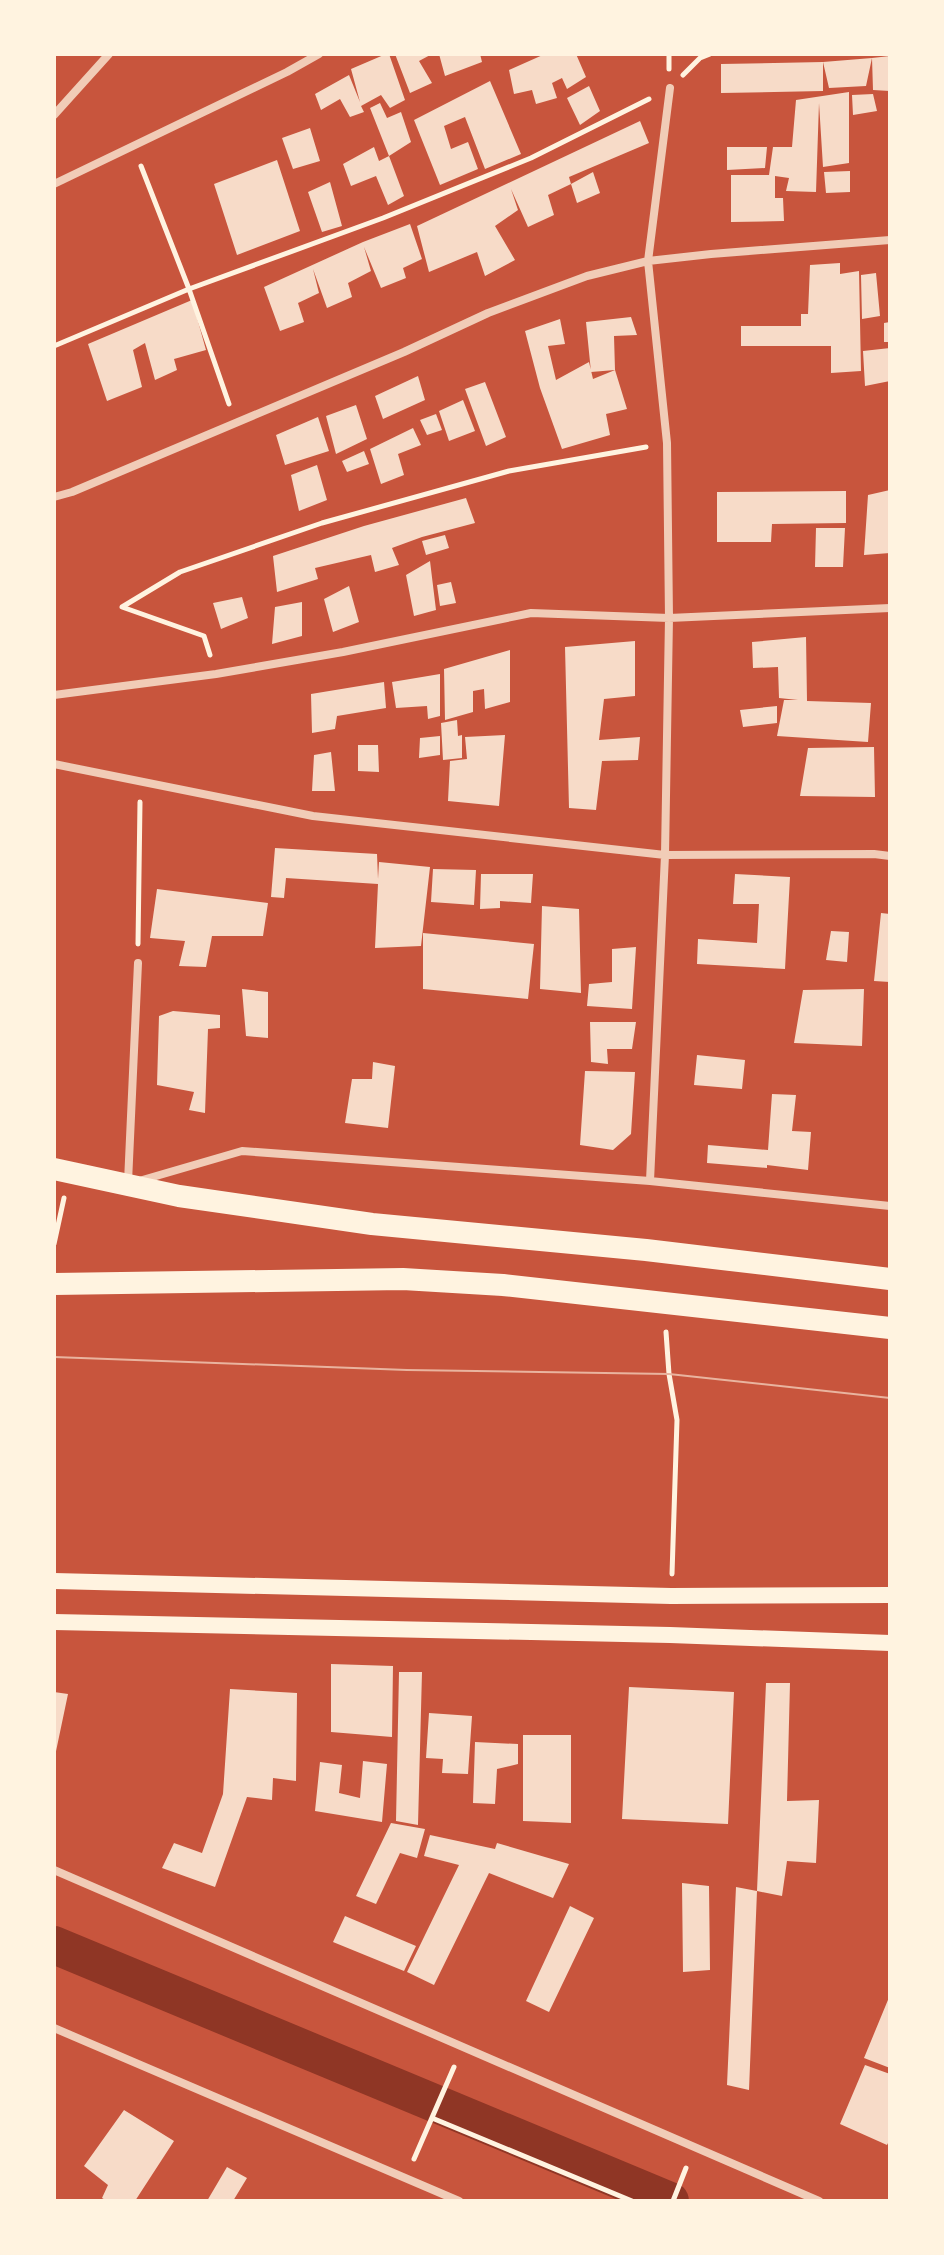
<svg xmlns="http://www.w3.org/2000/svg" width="944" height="2255" font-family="'DM Sans',sans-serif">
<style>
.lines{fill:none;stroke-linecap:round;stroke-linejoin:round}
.canal{stroke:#8f3625;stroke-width:38}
.building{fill:#f7dbc8}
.path{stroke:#fff3e0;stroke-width:5}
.minor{stroke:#f1ccb7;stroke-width:8}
.secondary{stroke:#fff3e0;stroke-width:16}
.trunk{stroke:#fff3e0;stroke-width:22}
.tram{stroke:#e9b49f;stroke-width:2}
</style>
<rect width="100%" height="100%" fill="#c8553d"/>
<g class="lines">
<!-- canal -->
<path class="canal" d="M54 1945 670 2201"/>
</g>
<!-- building -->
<path class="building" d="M386 54H389L405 100 390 108 381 95 361 106 364 112 350 117 340 99 321 110 315 94 349 75 360 102 351 69Z
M395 54H432L419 61 432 83 410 93Z
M439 54H480L482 62 445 76Z
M545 54H576L586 77 567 89 562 78 552 83 557 98 536 104 532 90 514 94 509 70Z
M890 56V91L873 90 872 58 866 86 829 88 823 62 872 58Z
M823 62V91L721 93V64Z
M490 81 521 154 485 169 465 117 444 126 451 149 468 142 478 169 440 185 414 120Z
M589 86 600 111 580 125 567 98Z
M849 92V163L823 167 819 103 816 192 786 191 789 178 775 176V198H783L784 221 731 222V175H769L773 147H792L796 100Z
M873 94 877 111 853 115 852 95Z
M380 103 387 118 401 112 411 142 389 156 404 196 388 205 376 176 351 186 343 164 374 147 379 161 389 156 370 108Z
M640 121 649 143 569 177 571 184 593 172 600 193 577 203 571 184 548 195 554 215 528 227 511 189 518 210 495 226 515 260 485 276 477 252 429 272 417 226Z
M310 128 320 161 293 169 282 138Z
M727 147H767L765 168 727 170Z
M277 160 300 231 237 255 214 184Z
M850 171V192L826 193 824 172Z
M330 182 342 226 322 232 308 192Z
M410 224 422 259 403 268 406 278 381 288 364 247 371 271 348 283 352 297 327 308 313 269 319 293 298 303 304 322 280 331 264 287 363 242Z
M840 263V274L859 271 861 371 831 373V346H741V326H801V314H808L810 265Z
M876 273 880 316 862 319 861 275Z
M192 300 206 350 174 359 177 370 155 380 145 343 133 350 142 387 107 401 88 344Z
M631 317 637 335 614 336 615 370 591 372 586 322Z
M560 319 565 344 548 346 556 380 589 362 593 379 615 370 627 409 606 414 610 435 562 449 540 388 525 331Z
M890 322V342H884V323Z
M890 348V381L865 386 863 351Z
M418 376 425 400 383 419 375 396Z
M485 382 506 437 486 446 465 389Z
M463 400 475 431 449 441 439 411Z
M356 405 367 439 336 454 326 416Z
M436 414 442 430 427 435 420 420Z
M318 417 329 451 285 465 276 435Z
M413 428 421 445 398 454 404 475 381 484 370 449Z
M364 451 369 464 347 472 342 461Z
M317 465 327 500 299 511 291 475Z
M890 490V553L864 555 868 495Z
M846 491V523L772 524 771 542H717V492Z
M466 498 475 523 422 537 392 548 399 565 375 572 371 555 315 568 318 579 277 592 273 556 364 526Z
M816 528H845L843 567H815Z
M445 535 449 548 426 555 422 541Z
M430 561 436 610 414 616 406 575Z
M451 582 456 603 440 606 437 585Z
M349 586 359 622 333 632 324 599Z
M242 597 248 618 221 629 213 603Z
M302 602V636L272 644 275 607Z
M806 637 807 701 871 703 868 742 777 736 784 700H798L779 698 778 667 753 668 752 642Z
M635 641V696L604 699 599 740 640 737 638 760 602 761 596 810 569 808 565 647Z
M510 650V702L485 709 484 689 473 691V712L445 720 444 669Z
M440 674V716L428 719 427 706 396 708 392 682Z
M384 682 386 708 337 716 335 729 312 733 311 694Z
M777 706V723L743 727 740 710Z
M457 720 458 736 462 735V758L443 760 441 723Z
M505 735 499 806 448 801 450 761 467 759 465 737Z
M440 736V755L419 758 420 738Z
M358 745H378L379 772 358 771Z
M874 747 875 797 800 796 808 748Z
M331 752 335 791H312L314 755Z
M275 848 377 854 378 879 379 862 430 867 421 946 375 948 378 884 286 878 284 898 271 897Z
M433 869 476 870 474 905 431 902Z
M481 874H533L531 903 500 901V908L480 909Z
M735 874 790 877 785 969 697 964 698 939 757 943 759 904H733Z
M157 889 268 903 263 936H212L206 967 179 966 185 941 150 938Z
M542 906 579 909 581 993 540 989Z
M881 913 890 914V982L874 981Z
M831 931 849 932 847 962 826 960Z
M423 933 534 944 528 999 423 989Z
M636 947 632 1009 587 1006 589 984 612 982V949Z
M242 989 268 992V1038L246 1036Z
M864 989 862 1046 794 1043 803 990Z
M173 1011 220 1015V1028L208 1029 205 1113 189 1110 194 1092 157 1085 159 1016Z
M590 1022H636L632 1049H607L608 1064 591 1062Z
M697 1055 745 1060 742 1089 694 1085Z
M373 1062 395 1066 388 1128 345 1123 352 1079H372Z
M585 1071 635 1072 631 1134 613 1150 580 1145Z
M772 1094 796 1095 792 1131 811 1132 808 1170 767 1165V1168L707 1163 708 1145 768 1150Z
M331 1664 393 1666 392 1737 331 1732Z
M399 1672H422L418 1825 396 1821Z
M766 1683H790L787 1801 819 1800 816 1863 787 1861 782 1896 757 1891 749 2090 727 2085 736 1887 757 1891Z
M629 1687 734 1692 728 1824 622 1819Z
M230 1689 297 1693 296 1781 273 1778 272 1800 247 1797 215 1887 162 1868 174 1843 202 1853 223 1794Z
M54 1692 68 1694 55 1756H54Z
M429 1713 472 1716 468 1774 442 1773 443 1759 426 1758Z
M523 1735H571V1823L523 1821Z
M475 1742 518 1744V1764L497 1769 495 1804 473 1803Z
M363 1761 387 1764 382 1822 315 1811 320 1762 342 1765 339 1793 360 1798Z
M391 1823 425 1829 417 1858 400 1853 376 1904 356 1896Z
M430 1835 495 1849 497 1843 569 1864 553 1898 489 1873 434 1985 407 1972 459 1865 424 1856Z
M682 1883 709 1886 710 1970 683 1972Z
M570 1906 594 1918 549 2012 526 2001Z
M345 1916 416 1946 404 1971 333 1942Z
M890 1995V2068L864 2058Z
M865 2065 890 2074V2139L887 2145 840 2124Z
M124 2110 174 2141 135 2201H107L102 2198 108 2185 84 2166Z
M227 2167 247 2178 233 2201H207Z"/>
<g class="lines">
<!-- path -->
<path class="path" d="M669 54V69
M683 75 700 58 710 54
M141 166 189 289 229 404
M54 346 189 289 383 218 531 158 649 99
M210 655 204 636 122 607 180 572 322 523 509 471 646 447
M138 944 140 802
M54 1244 64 1198
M666 1332 669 1374 677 1420 672 1574
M432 2118 632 2201
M414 2159 454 2067
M673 2201 686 2168"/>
<!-- minor -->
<path class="minor" d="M54 115 109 54
M54 184 287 72 319 54
M54 497 72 492 404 352 488 313 587 276 648 261 711 254 890 240
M54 695 216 674 343 652 531 613 669 618 890 608
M54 764 313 816 665 855 874 854 890 856
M139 1181 242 1151 650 1181 890 1206
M650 1181 665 855 669 618 667 443 648 261 670 88
M128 1182 138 963
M54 1870 819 2201
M54 2028 459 2201"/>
<!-- secondary -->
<path class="secondary" d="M54 1581 671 1596 890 1595
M54 1622 670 1635 890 1643"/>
<!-- trunk -->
<path class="trunk" d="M54 1169 179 1196 372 1224 646 1250 890 1279
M54 1284 403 1279 503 1285 890 1328"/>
<!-- tram -->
<path class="tram" d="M54 1357 407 1370 669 1374 890 1398"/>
</g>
<!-- border -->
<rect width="944" height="2255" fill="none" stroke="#fff3e0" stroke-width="112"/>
</svg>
